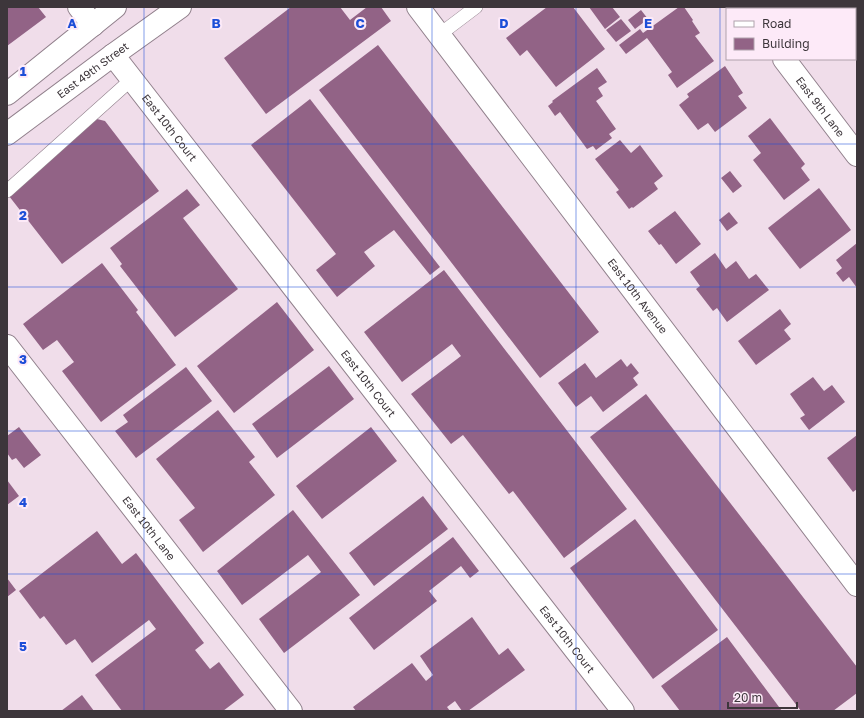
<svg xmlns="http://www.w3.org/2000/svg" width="864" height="718" font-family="'Golos Text',sans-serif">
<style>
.building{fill:#926386}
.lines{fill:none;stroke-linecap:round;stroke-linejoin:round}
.service-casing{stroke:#91808c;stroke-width:14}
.minor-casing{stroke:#91808c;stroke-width:24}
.tertiary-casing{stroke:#91808c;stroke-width:24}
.primary-casing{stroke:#91808c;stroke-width:24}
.service{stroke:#fff;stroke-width:13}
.minor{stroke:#fff;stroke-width:22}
.tertiary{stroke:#fff;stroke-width:22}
.primary{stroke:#fff;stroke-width:22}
.grid{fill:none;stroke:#1d4ed8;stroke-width:1;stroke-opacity:0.55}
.labels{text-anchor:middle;stroke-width:4;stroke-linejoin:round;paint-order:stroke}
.street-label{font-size:11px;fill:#3d363b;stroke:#fdeaf8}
.grid-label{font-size:13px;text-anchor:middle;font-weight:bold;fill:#1d4ed8;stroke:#fdeaf8;stroke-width:4;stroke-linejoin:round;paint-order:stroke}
</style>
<rect width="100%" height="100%" fill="#f0ddea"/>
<!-- building -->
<path class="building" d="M7 7H38L46 17 7 46Z
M291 7H340L350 20 367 7H381L391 21 266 114 224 58Z
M547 7H573L605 49 556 87 527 50 520 56 506 38Z
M589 7H612L620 17 605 29Z
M679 7H684L693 20 692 21 700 33 695 36 714 61 677 88 668 75 672 72 647 38 626 54 619 45 640 29 643 33Z
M827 7H857V36L855 37V9H829Z
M641 10 648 19 635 29 628 20Z
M621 19 631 31 616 42 606 30Z
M378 45 599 332 540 378 319 90Z
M725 66 743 93 738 96 747 108 715 132 708 123 698 130 679 105 689 97 687 94Z
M597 68 607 82 598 88 603 96 596 101 616 129 609 134 612 138 596 150 593 146 587 149 560 112 555 116 548 106 553 102 552 101Z
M310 99 440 267 430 275 394 230 364 252 375 266 337 297 316 270 336 254 251 145Z
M770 118 805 164 801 168 810 180 784 200 753 160 761 153 748 136Z
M97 119 105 121 159 191 62 264 9 196Z
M620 140 631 153 640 145 663 176 654 183 658 189 633 208 632 207 629 209 623 201 616 192 619 190 595 159Z
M730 171 742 186 733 193 721 178Z
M819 188 851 230 800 269 768 228Z
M187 189 200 205 183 218 238 289 175 337 120 266 122 264 110 248Z
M675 211 701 244 676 264 661 244 659 245 648 231Z
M729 212 738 223 727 231 719 220Z
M857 243V288L849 277 843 282 836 273 842 268 836 260Z
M715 253 726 269 736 261 749 279 756 274 769 290 727 322 717 308 713 311 696 289 700 286 690 272Z
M102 263 138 310 136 312 176 365 101 422 62 371 74 362 57 340 43 350 23 324Z
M444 270 627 509 564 558 513 491 509 494 463 435 451 444 411 394 461 356 452 344 402 382 364 332Z
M277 302 314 350 234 413 197 366Z
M780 309 791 324 784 330 791 339 756 365 738 341Z
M621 359 627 367 631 363 639 373 633 378 638 385 603 412 591 396 576 407 558 383 585 363 596 378Z
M329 366 354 399 277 458 252 424Z
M186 367 212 401 136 458 115 431 128 422 123 415Z
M813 377 824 391 832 385 845 402 809 430 800 418 805 415 790 394Z
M646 394 857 667V693L833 711H801L590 437Z
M218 410 255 457 249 462 275 495 203 552 179 520 195 508 156 459Z
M19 427 41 455 24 468 16 458 12 460 7 453V436Z
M371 427 397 461 322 519 296 486Z
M857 435V489L853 492 827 458Z
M7 480 19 496 7 505Z
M423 496 448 529 374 586 349 553Z
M293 510 360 595 284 653 259 619 321 572 308 555 242 605 217 571Z
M635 519 718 630 653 679 570 568Z
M97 531 122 564 136 553 204 643 195 650 210 669 219 662 244 695 223 711H122L95 675 156 629 149 620 92 663 75 639 66 645 44 616 40 619 19 591Z
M453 537 479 571 470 578 461 566 429 591 437 601 374 650 349 618Z
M7 578 16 590 7 597Z
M472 617 499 655 508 648 525 670 468 711H462L455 701 447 707 450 711H356L353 707 412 663 426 681 433 675 420 656Z
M727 637 782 711H680L661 686Z
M82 695 94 711H61Z"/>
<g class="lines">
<defs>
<path id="service" d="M439 35 476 7
M7 191 132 79"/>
<g id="minor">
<path d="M79 7 93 25"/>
<path d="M745 7 746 9"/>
<path id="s1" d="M113 55 623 711"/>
<path id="s2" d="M784 59 857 155"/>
<path id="s3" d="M7 346 291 711"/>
</g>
<g id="tertiary">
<path id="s4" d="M418 7 857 585"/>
</g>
<g id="primary">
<path d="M7 94 115 7"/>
<path id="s5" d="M7 134 113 55 180 7"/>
</g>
</defs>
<!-- service casing -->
<use href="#service" class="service-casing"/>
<!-- minor casing -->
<use href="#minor" class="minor-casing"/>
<!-- tertiary casing -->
<use href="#tertiary" class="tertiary-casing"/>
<!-- primary casing -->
<use href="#primary" class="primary-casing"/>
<!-- service -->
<use href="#service" class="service"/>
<!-- minor -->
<use href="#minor" class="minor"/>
<!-- tertiary -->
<use href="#tertiary" class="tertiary"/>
<!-- primary -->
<use href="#primary" class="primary"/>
</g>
<!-- grid -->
<path class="grid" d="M144 7V711M288 7V711M432 7V711M576 7V711M720 7V711M7 144H857M7 287H857M7 431H857M7 574H857"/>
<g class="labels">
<!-- street labels -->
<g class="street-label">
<text dy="4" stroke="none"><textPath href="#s5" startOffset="107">East 49th Street</textPath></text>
<text dy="4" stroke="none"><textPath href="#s2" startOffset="60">East 9th Lane</textPath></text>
<text dy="4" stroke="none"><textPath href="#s1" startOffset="92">East 10th Court</textPath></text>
<text dy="4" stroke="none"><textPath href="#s4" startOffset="363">East 10th Avenue</textPath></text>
<text dy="4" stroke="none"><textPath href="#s1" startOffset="416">East 10th Court</textPath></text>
<text dy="4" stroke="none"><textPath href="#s3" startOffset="231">East 10th Lane</textPath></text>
<text dy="4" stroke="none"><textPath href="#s1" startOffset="740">East 10th Court</textPath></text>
</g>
</g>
<g class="grid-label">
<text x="72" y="28">A</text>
<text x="216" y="28">B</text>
<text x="360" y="28">C</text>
<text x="504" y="28">D</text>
<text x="648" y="28">E</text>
<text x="23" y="76">1</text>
<text x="23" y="220">2</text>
<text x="23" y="364">3</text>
<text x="23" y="507">4</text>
<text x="23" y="651">5</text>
</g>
<!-- border -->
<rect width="864" height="718" fill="none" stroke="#3d363b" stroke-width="16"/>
<!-- legend -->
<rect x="726" y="8" width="130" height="52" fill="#fdeaf8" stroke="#b0a2ac"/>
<rect x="734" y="21" width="20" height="6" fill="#ffffff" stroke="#b0a2ac"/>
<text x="762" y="28" font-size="12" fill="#3d363b">Road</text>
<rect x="734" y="38" width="20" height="12" fill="#926386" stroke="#b0a2ac"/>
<text x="762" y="48" font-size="12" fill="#3d363b">Building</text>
<!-- scale -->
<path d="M728 702v6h69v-6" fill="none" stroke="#3d363b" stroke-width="2"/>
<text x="734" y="702" font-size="12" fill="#3d363b" stroke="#fdeaf8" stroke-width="3" paint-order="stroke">20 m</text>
</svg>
